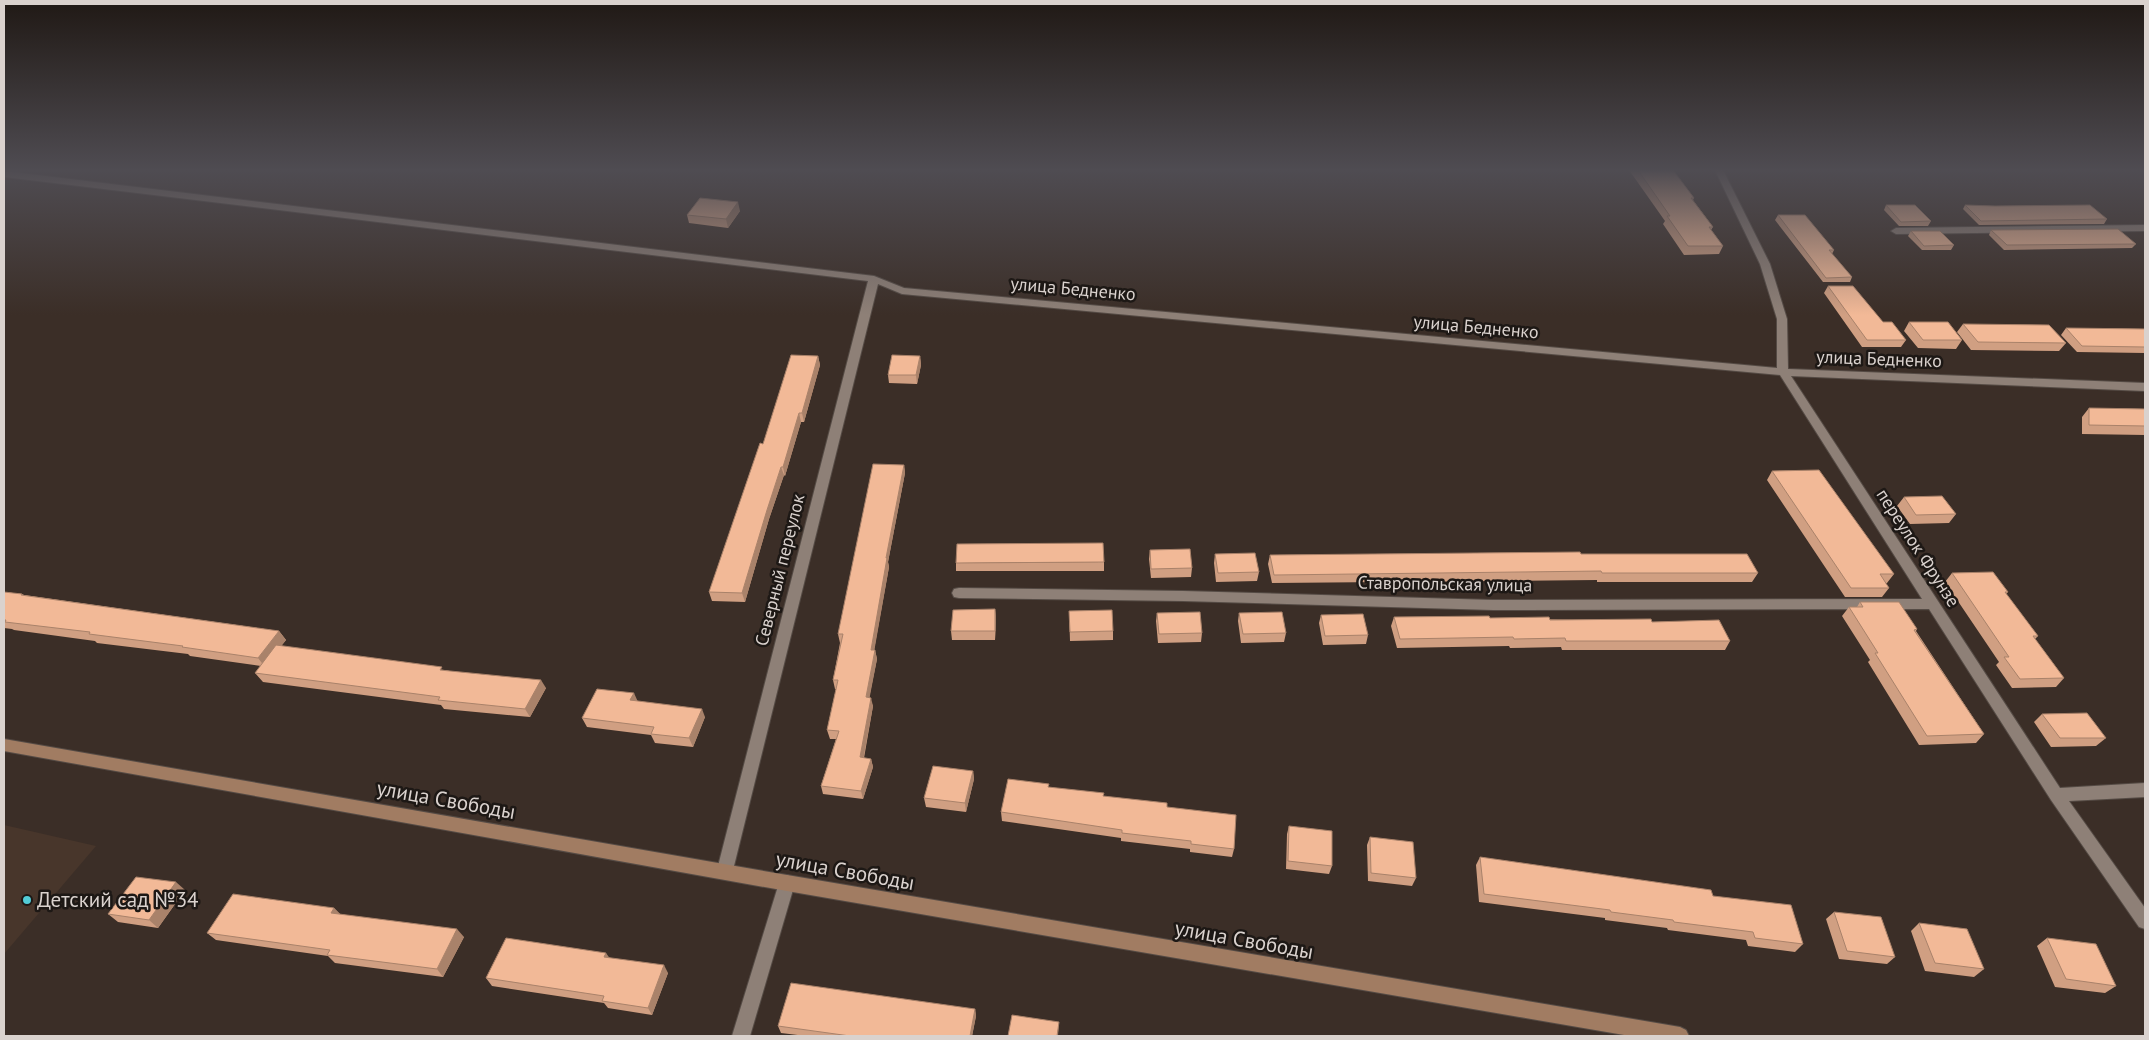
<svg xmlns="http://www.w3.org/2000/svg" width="2149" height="1040" font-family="'PT Sans',sans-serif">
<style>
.built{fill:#48362b}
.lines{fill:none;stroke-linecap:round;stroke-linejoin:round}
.minor-casing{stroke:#554b45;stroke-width:2}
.secondary-casing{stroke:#554b45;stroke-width:2}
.minor{fill:#8e8077;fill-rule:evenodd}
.secondary{fill:#a17c62;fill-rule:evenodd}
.wall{fill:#d09f82}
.shaded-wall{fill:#a9826a}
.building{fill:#f2b997;stroke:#a9826a}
.poi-dot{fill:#52ccd6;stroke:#1d1815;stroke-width:2}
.labels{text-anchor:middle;stroke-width:5;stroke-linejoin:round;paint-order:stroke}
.street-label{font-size:18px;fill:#dad2ce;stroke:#1d1815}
.near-street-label{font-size:21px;fill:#dad2ce;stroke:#1d1815}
.near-poi-label{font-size:21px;fill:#dad2ce;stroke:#1d1815;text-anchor:start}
</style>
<rect width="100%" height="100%" fill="#3b2e27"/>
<!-- built -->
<path class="built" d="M4 825 96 846 4 954Z"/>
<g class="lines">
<defs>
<path id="minor" d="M1715 170H1723L1770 264 1787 319 1788 369 2145 383V391L1791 376 2060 788 2145 783V797L2069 801 2145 908V929L2139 927 2051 800 1929 609 1493 610 1183 601 959 598 954 597 952 593 954 589 959 588 1183 591 1493 600 1922 599 1780 375 902 294 878 284 733 870 731 875 725 877 719 875 717 870 868 281 4 177V171L874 276 904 288 1777 368V319L1760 264Z
M2145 225V231L1896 234 1891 231 1896 228Z
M787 875 793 878 795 883 750 1036H732L779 883 781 878Z"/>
<path id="secondary" d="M4 739 787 875 1680 1027 1686 1030 1689 1036H1630L787 891 4 751Z"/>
</defs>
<!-- minor casing -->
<use href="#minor" class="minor-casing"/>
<!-- secondary casing -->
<use href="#secondary" class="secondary-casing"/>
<!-- minor -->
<use href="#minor" class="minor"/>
<!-- secondary -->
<use href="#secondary" class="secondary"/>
</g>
<!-- wall -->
<path class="wall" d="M1629 170H1673L1694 198 1693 200 1713 227 1711 230 1723 246 1719 254 1684 255 1663 224 1665 221Z
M1886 205 1931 221 1928 226H1899L1884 210Z
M1965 205 2107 219 2104 224 1979 225 1963 209Z
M740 211 728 228 689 223 687 215Z
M1778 215 1834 250 1832 254 1852 277 1850 282H1823L1775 220Z
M1991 230 2136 244 2132 248 2004 250 1989 235Z
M1911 231 1954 245 1951 250H1922L1908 236Z
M1828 286 1883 322 1906 340 1901 347H1862L1824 293Z
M1909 322 1962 340 1956 349 1918 348 1904 331Z
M1963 324 2066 343 2059 351 1971 350 1957 332Z
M2066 328 2145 329V353L2077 352 2061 335Z
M818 356 820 365 804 422H801L785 476 784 475 769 519 745 602 712 601 709 592 763 444Z
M920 356 921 365 917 384 889 383 888 375Z
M2089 408 2145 409V435L2082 434V417Z
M904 465 905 473 888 562 889 567 874 650H875L877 659 869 698 873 706 864 758 871 759 873 767 863 799 823 794 821 786 836 739H830L827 730 836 689H835L833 680 840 643 838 634Z
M1772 471 1894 574 1887 583H1885L1889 588 1882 597H1845L1767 480Z
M1904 497 1956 514 1949 523 1910 524 1897 506Z
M1150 550 1192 568 1191 577 1151 578 1149 559Z
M1215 554 1259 572 1257 581 1216 582 1214 563Z
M1581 554 1758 573 1752 582H1597V580L1272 583 1268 564 1270 555Z
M1104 562V571H956V563Z
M1952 573 2008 592 2006 594 2038 636 2035 639 2064 678 2056 687 2012 688 1996 665 1999 662 1945 582Z
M4 592 22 594 24 595 279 631 286 640 281 646 444 670 546 688 530 717 444 709 441 705 263 682 255 673 261 666 190 656 188 654 97 643 95 641 14 630 12 629 4 628Z
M1860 602 1917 629 1916 631 1984 734 1976 743 1919 745 1868 662 1870 660 1842 616 1849 607H1857Z
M995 609 996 618 995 640H952L951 631Z
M1069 611 1113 631V640L1070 641Z
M1157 613 1202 633 1201 642 1158 643 1156 621Z
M1239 613 1286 633 1284 642 1241 643 1238 621Z
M1321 615 1368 635 1366 644 1323 645 1319 623Z
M1394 617 1490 618 1652 622 1730 641 1725 650H1562L1561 647 1510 648 1509 646 1397 648 1391 626Z
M637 701 705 717 693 747 655 743 651 735 587 727 582 718Z
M2042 714 2106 738 2096 746 2051 747 2034 722Z
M973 771 974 779 966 812 926 807 924 798Z
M1049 787 1167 807 1234 849 1232 857 1190 852V849L1121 841V838L1002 821 1001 812Z
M1289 826 1332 866 1329 874 1286 869 1287 834Z
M1370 837 1416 878 1412 886 1368 881 1367 845Z
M1480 857 1713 896 1803 944 1795 952 1748 946 1746 940 1668 930 1667 928 1605 920V918L1479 902 1476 865Z
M185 890 158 928 118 922 108 914Z
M334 908 340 914 464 937 443 977 335 963 328 956 216 940 207 933Z
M1834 912 1895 957 1887 964 1839 959 1826 919Z
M1919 923 1984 969 1974 977 1925 971 1911 931Z
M2047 938 2116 986 2105 993 2055 987 2037 946Z
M609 958 668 973 652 1015 608 1008 604 1003 492 986 486 978Z
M975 1009 976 1016 972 1036H806L781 1033 778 1026Z"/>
<!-- shaded-wall -->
<path class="shaded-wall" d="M738 202 740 211 728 228 726 219Z
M818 356 820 365 804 422 802 413Z
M920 356 921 365 917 384 916 375Z
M799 413 801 422 785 476 783 467Z
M904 465 905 473 888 562 889 567 873 658 871 650 886 558Z
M781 467 784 475 769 519 745 602 742 593 767 510Z
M995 609 996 618 995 640Z
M279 631 286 640 265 667 258 658Z
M875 650 877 659 868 706 866 697Z
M541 680 546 688 530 717 525 709Z
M634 693 638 702 630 700Z
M871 698 873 706 862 766 860 757Z
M702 709 705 717 693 747 689 738Z
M871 759 873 767 863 799 861 791Z
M973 771 974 779 966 812 965 803Z
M176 882 185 890 158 928 149 920Z
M334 908 342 916 331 913Z
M457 929 464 937 443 977 437 969Z
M606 953 611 960 604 957Z
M664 965 668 973 652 1015 648 1008Z
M975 1009 976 1016 972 1036H970Z
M1059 1022 1058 1036H1057Z"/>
<!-- building -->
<path class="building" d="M1638 170H1673L1694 198H1691L1713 227H1709L1723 246H1688L1667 216H1670Z
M700 198 738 202 726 219 687 215Z
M1886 205H1915L1931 221 1901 222Z
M1965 205 1995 206 2090 205 2107 219 1981 221Z
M1778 215H1805L1834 250H1829L1852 277 1826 278Z
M2118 229 2136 244 2007 245 1991 230Z
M1911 231H1940L1954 245 1924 246Z
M1828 286H1853L1883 322H1892L1906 340H1867Z
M1909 322H1948L1962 340H1923Z
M1963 324 2049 325 2066 343 1978 342Z
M2066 328 2145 329V347L2082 346Z
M791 355 818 356 802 413H799L783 467H781L767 510 742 593 709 592 760 443 763 444Z
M892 355 920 356 916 375H888Z
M2089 408 2145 409V426L2089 425Z
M873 464 904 465 886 558H887L871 650H875L866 697 871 698 860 757 871 759 861 791 821 786 839 731 827 730 838 680H833L843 634H838Z
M1819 470 1894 574H1880L1889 588H1851L1772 471Z
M1942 496 1956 514 1916 515 1904 497Z
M1103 543 1104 562 956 563 957 544Z
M1190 549 1192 568 1151 569 1150 550Z
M1580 552 1581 554H1747L1758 573H1602L1601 571 1274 575 1270 555Z
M1255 553 1259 572 1218 573 1215 554Z
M1993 572 2008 592H2005L2038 636H2033L2064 678 2020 679 2004 657H2009L1952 573Z
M4 592 22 594 21 595 279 631 258 658 182 647 183 646 89 634 90 632 5 622 6 620H4Z
M1860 602H1899L1917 629 1914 630 1984 734 1927 736 1875 653H1878L1849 607H1863Z
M995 609V631H951L953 610Z
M1112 610 1113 631 1070 632 1069 611Z
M1200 612 1202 633 1159 634 1157 613Z
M1282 612 1286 633 1243 634 1239 613Z
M1363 614 1368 635 1325 636 1321 615Z
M1489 616 1490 618 1549 617 1550 620 1651 619 1652 622 1719 620 1730 641H1566L1565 638 1514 639 1513 637 1400 639 1394 617Z
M276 645 442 667 440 670 541 680 525 709 438 700 440 697 255 673Z
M597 689 634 693 630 700 702 709 689 738 651 734 654 727 582 718Z
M2087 713 2106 738H2060L2042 714Z
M933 766 973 771 965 803 924 798Z
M1008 779 1049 784 1048 787 1104 793 1103 796 1167 803V807L1236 815 1234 849 1191 844V841L1122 833V830L1001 812Z
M1289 826 1332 831V866L1288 861Z
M1370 837 1413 842 1416 878 1371 873Z
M1480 857 1711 890 1713 896 1791 905 1803 944 1755 938 1753 932 1674 922 1673 920 1611 912 1610 910 1484 894Z
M136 877 176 882 149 920 108 914Z
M233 894 334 908 331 913 457 929 437 969 327 955 330 950 207 933Z
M1834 912 1881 917 1895 957 1847 951Z
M1919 923 1967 929 1984 969 1935 963Z
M506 938 606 953 604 957 664 965 648 1008 602 1001 604 996 486 978Z
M2047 938 2096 944 2116 986 2066 979Z
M791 983 975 1009 970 1036H850L778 1026Z
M1012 1015 1059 1022 1057 1036H1008Z"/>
<!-- sky -->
<linearGradient id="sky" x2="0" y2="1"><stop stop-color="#201915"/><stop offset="0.54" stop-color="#4f4c52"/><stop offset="1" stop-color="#4f4c52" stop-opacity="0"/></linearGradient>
<rect width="2149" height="315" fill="url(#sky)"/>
<!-- markers -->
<circle class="poi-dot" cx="27" cy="900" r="5"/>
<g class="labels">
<!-- street labels -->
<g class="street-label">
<text transform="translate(1073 289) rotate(5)" y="6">улица Бедненко</text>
<text transform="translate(1476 327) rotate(5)" y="6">улица Бедненко</text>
<text transform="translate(1879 359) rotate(2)" y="6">улица Бедненко</text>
<text transform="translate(1918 548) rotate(57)" y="6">переулок Фрунзе</text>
<text transform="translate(780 570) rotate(-76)" y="6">Северный переулок</text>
<text transform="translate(1445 584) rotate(1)" y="6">Ставропольская улица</text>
</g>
<!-- near-street labels -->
<g class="near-street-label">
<text transform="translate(446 800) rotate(10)" y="7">улица Свободы</text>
<text transform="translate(845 871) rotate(10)" y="7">улица Свободы</text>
<text transform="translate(1244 940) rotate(10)" y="7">улица Свободы</text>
</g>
<!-- near-poi labels -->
<g class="near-poi-label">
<text x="37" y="907">Детский сад №34</text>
</g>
</g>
<!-- border -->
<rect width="2149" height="1040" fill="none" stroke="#dad2ce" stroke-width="10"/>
</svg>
